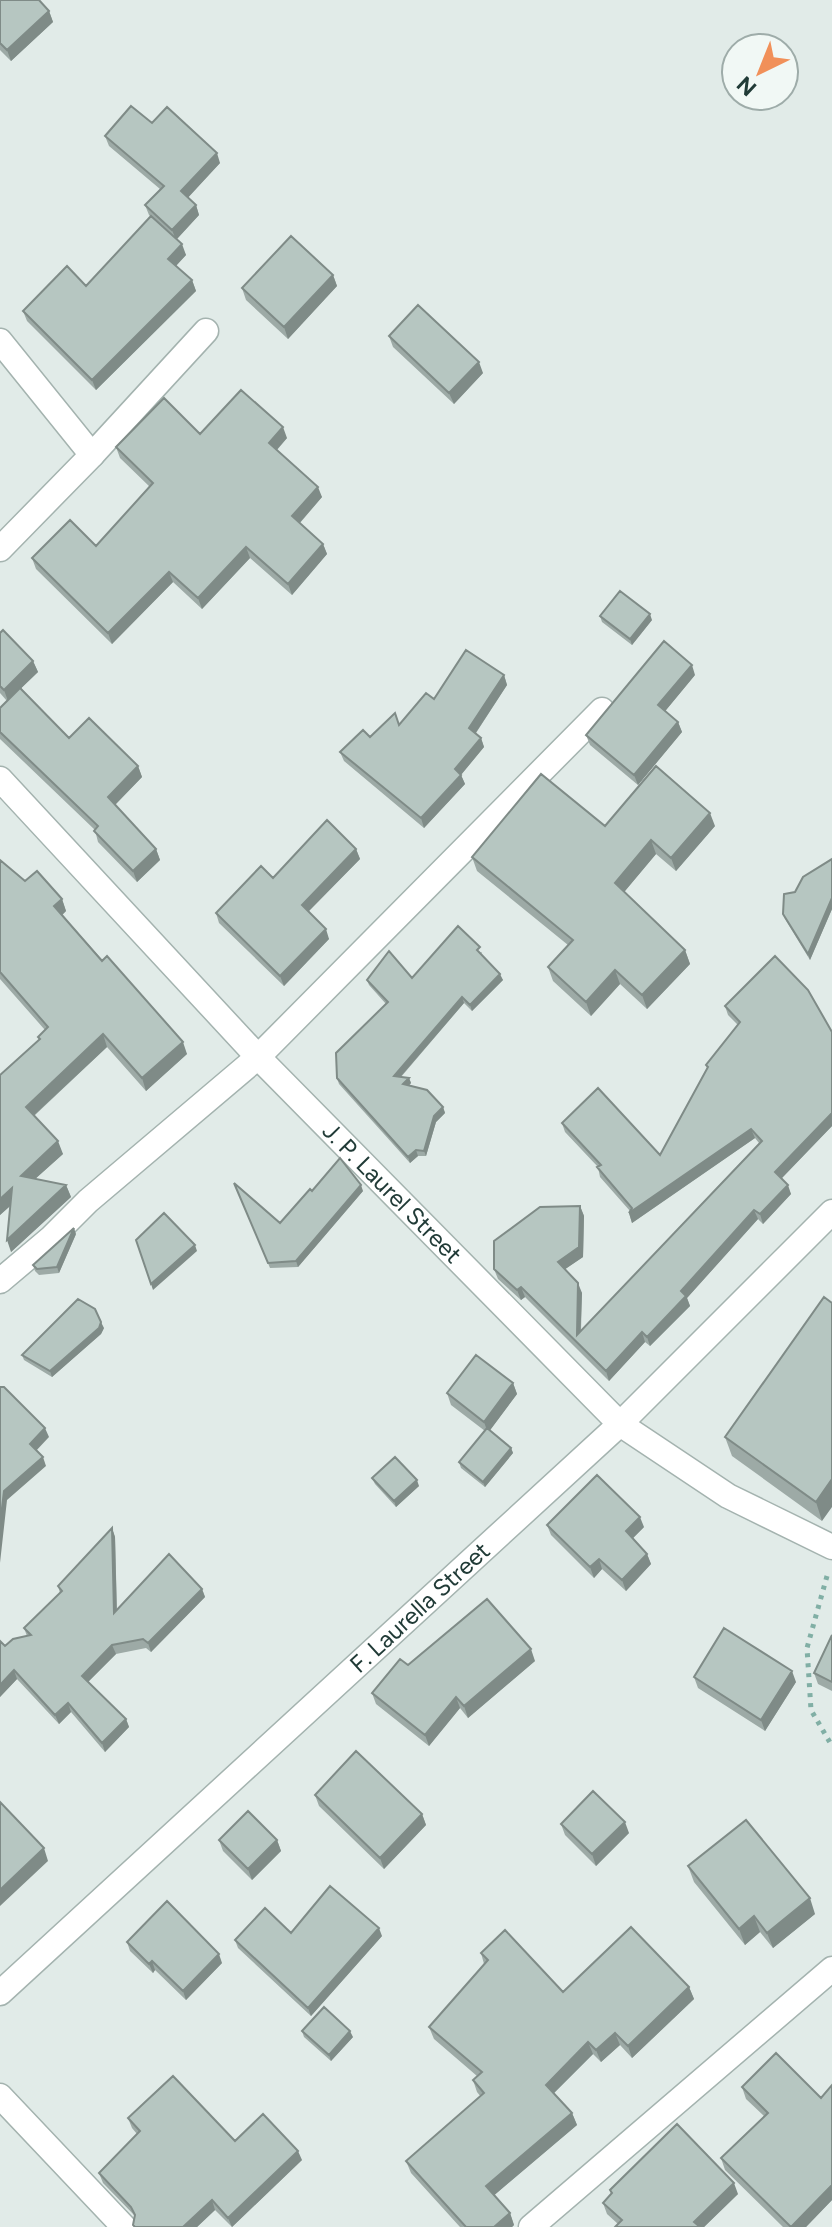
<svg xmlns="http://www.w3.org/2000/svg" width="832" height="2227" font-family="Figtree,sans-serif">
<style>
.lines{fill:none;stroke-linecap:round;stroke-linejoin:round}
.minor-casing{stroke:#a4b3af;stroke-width:27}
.path{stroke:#81afa5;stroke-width:5;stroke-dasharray:4 6;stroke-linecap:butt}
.minor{stroke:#fff;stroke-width:24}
.wall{fill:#9daaa6}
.shaded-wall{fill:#7f8b87}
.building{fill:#b6c6c1;stroke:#7f8b87;stroke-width:2}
.labels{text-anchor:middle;stroke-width:8;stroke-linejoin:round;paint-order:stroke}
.street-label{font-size:24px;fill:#213b37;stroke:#f1f8f5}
</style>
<rect width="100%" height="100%" fill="#e1ebe8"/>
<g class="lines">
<defs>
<g id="minor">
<path d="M0 341 92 455"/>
<path d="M0 549 92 455 206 331"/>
<path id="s1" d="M0 779 258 1057 620 1424 728 1496 832 1547"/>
<path d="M0 1281 51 1238 88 1201 258 1057 602 710"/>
<path id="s2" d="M0 1993 620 1424 832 1212"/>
<path d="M0 2096 124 2227"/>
<path d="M531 2227 832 1969"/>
</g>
</defs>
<!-- minor casing -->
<use href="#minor" class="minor-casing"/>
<!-- path -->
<path class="path" d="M827 1576 807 1648 811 1710 832 1746"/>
<!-- minor -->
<use href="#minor" class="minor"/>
</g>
<!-- wall -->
<path class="wall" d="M0 0 49 11 53 22 11 61 0 50Z
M152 123 220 163 188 197 196 205 199 215 177 239 186 255 176 266 192 280 196 291 96 390 27 321 23 311 86 286 151 217 149 215 145 205 160 189 109 146 105 136Z
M333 275 337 286 288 339 246 300 242 288Z
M389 336 483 373 454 404 393 347Z
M200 434 287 438 277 450 322 497 300 523 323 544 327 554 292 595 250 558 202 609 173 582 112 644 36 569 32 558 96 546 150 487 120 458 116 447Z
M600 616 652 620 632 645 602 622Z
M0 633 33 661 38 672 21 688 69 738 138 766 142 777 115 805 156 849 160 860 137 882 98 842 95 830 0 739V708L7 701 0 693Z
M504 675 507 685 476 733 481 738 484 747 461 775 465 784 424 828 344 761 340 752 399 725 434 699Z
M695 675 665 711 678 722 682 732 638 785 590 745 586 735Z
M605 826H715L676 871 656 854 624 892 685 950 690 964 647 1009 620 984 591 1016 553 981 548 967 568 945 477 871 472 857Z
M356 849 360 859 308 912 329 939 284 986 219 923 216 913 273 878Z
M832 859V909L810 960 785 919 783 914 795 892Z
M0 860 25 881 62 899 66 911 62 915 187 1054 146 1091 107 1047 34 1116 63 1154 35 1179 66 1185 71 1197 11 1252V1205L0 1215V1075L39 1040 38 1037 45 1030 0 979Z
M482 952 481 954 503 980 472 1011 464 1003 401 1077 409 1078 411 1083 409 1085 443 1107 445 1113 436 1122 426 1156H418L410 1163 339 1084 337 1078 386 1004 369 985 367 980 412 978Z
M725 1006 832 1032V1126L782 1178 791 1194 763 1224 758 1219 687 1298 690 1306 650 1346 645 1342 609 1381 525 1297 521 1300 498 1279 494 1269 580 1206 584 1216 583 1257 565 1269 582 1293 581 1331 759 1143 755 1138 632 1223 629 1213 630 1211 600 1177 598 1167 565 1132 562 1123 660 1155 707 1068 706 1065 738 1025 728 1015Z
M234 1183 280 1223 312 1191H363L298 1267 270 1268Z
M76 1234 59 1273 39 1275 35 1271 33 1265Z
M832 1303 822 1521 732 1456 725 1437Z
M104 1328 101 1334 52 1377 24 1360 22 1355Z
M513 1383 517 1394 490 1430 511 1448 513 1453 485 1487 461 1468 459 1462 485 1431 451 1405 447 1393Z
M372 1478 419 1486 396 1507 375 1484Z
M547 1525 644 1527 633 1538 647 1554 651 1564 626 1591 602 1569 594 1578 551 1535Z
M112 1528 115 1537 117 1610 202 1589 205 1597 151 1652 146 1648 116 1654 88 1682 126 1719 129 1727 105 1752 71 1712 59 1724 17 1679 0 1697V1641L5 1646 27 1636 24 1628 60 1593 58 1586Z
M832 1635V1691L818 1684 814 1673Z
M535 1661 468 1718 460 1708 429 1746 376 1704 372 1693 408 1665Z
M694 1677 796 1682 765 1731 698 1688Z
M315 1795 422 1814 426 1825 384 1869 319 1806Z
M561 1824 629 1833 596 1866 565 1835Z
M219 1840H277L281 1851 252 1880 223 1851Z
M688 1866 815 1914 773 1948 760 1932 745 1945 694 1882Z
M291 1933 382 1936 311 2016 238 1948 235 1940Z
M127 1942 222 1963 186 2000 155 1970 153 1973 130 1951Z
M481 1953 563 1992 689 1987 694 1999 632 2058 620 2045 601 2062 593 2054 554 2093 572 2113 577 2125 494 2195 510 2213 514 2225 512 2227H460L411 2173 406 2161 481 2097 477 2092 473 2080 477 2076 434 2039 429 2027 484 1964Z
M302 2031 353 2037 331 2061 304 2037Z
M832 2085V2200L806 2227H783L725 2170 721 2158 764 2116 746 2099 742 2087 821 2098Z
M128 2118 235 2141 302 2160 232 2227 215 2210 197 2227H134L133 2225 135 2216 103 2183 99 2173 137 2134 132 2128Z
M610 2190 738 2194 704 2227H615L618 2224 607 2214 603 2203 611 2194Z"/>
<!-- shaded-wall -->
<path class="shaded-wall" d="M49 11 53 22 11 61 7 50Z
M217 153 220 163 185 201 181 191Z
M196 205 199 215 176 240 172 230Z
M182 244 186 255 172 270 168 259Z
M333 275 337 286 288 339 284 327Z
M192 280 196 291 96 390 92 380Z
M479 362 483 373 454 404 449 393Z
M283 427 287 438 273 454 269 443Z
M318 487 322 497 296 527 292 516Z
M323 544 327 554 292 595 288 584Z
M246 547 250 558 202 609 198 598Z
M169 572 173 582 112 644 108 633Z
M650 614 652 620 632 645 630 639Z
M33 661 38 672 8 701 4 690Z
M692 665 695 675 662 715 658 705Z
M504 675 507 685 473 737 469 728Z
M678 722 682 732 638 785 634 775Z
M481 738 484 747 460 776 461 775 465 784 424 828 421 818 455 769Z
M138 766 142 777 112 808 108 797Z
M710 813 715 826 676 871 671 858Z
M651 840 656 854 620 897 615 883Z
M156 849 160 860 137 882 133 871Z
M356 849 360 859 305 915 302 905Z
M832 898V909L810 960 808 954Z
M62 899 66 911 59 918 54 906Z
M326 929 329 939 284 986 280 976Z
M685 950 690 964 647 1009 642 995Z
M615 970 620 984 591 1016 586 1002Z
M500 974 503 980 472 1011 470 1005Z
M462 997 464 1003 396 1082 394 1076Z
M103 1034 107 1047 30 1119 26 1107Z
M183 1042 187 1054 146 1091 142 1078Z
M409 1078 411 1083 405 1090 403 1084Z
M443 1107 445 1113 436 1122 426 1156 424 1151 434 1116Z
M832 1113V1126L779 1181 775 1172Z
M751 1129 755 1138 632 1223 629 1213Z
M58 1141 63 1154 25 1188 21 1176Z
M416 1150 418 1156 410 1163 408 1157Z
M66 1185 71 1197 11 1252 7 1240Z
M361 1185 363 1191 298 1267 296 1261Z
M788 1185 791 1194 763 1224 760 1214Z
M12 1188 17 1200 0 1215V1199Z
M580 1206 584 1216 583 1257 561 1272 558 1262Z
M754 1210 758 1219 687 1298 690 1306 650 1346 647 1337 681 1291Z
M74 1228 76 1234 59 1273 57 1267Z
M195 1245 197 1251 153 1290 151 1284Z
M578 1283 582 1293 580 1344 577 1335Z
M521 1287 525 1297 521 1300 517 1290Z
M101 1322 104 1328 101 1334 52 1377 50 1371Z
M642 1332 645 1342 609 1381 606 1371Z
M513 1383 517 1394 488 1433 484 1422Z
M45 1428 49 1437 34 1453 30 1444Z
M511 1448 513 1453 485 1487 483 1482Z
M43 1457 46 1466 7 1500 0 1563V1525L4 1491Z
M832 1479V1507L822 1521 816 1502Z
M417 1480 419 1486 396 1507 394 1501Z
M640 1517 644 1527 630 1541 626 1531Z
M112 1528 115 1537 117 1622 114 1613Z
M647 1554 651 1564 626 1591 622 1580Z
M599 1559 602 1569 594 1578 590 1567Z
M202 1589 205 1597 151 1652 148 1643Z
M112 1645 116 1654 85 1685 82 1676Z
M531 1649 535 1661 468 1718 464 1706Z
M14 1670 17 1679 0 1697V1685Z
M792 1671 796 1682 765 1731 761 1720Z
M456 1697 460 1708 429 1746 425 1735Z
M68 1703 71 1712 59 1724 55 1715Z
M126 1719 129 1727 105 1752 102 1743Z
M422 1814 426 1825 384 1869 380 1858Z
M625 1822 629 1833 596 1866 592 1854Z
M277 1840 281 1851 252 1880 248 1869Z
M44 1848 48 1861 0 1906V1890Z
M810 1898 815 1914 773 1948 767 1933Z
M754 1916 760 1932 745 1945 739 1929Z
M379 1928 382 1936 311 2016 308 2008Z
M219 1954 222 1963 186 2000 183 1991Z
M152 1961 155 1970 153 1973 149 1964Z
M689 1987 694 1999 632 2058 628 2046Z
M350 2031 353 2037 331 2061 329 2055Z
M615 2033 620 2045 601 2062 596 2050Z
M588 2042 593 2054 550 2097 546 2085Z
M572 2113 577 2125 491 2198 486 2186Z
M298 2151 302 2160 232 2227 228 2218Z
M734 2183 738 2194 704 2227H696L694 2222Z
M832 2185V2200L806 2227H791Z
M212 2200 215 2210 197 2227H183Z
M510 2213 514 2225 512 2227H494Z"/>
<!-- building -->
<path class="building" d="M0 0H39L49 11 7 50 0 43Z
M131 106 152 123 167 107 217 153 181 191 196 205 172 230 145 205 164 186 105 136Z
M151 216 182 244 168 259 192 280 92 380 23 311 67 266 86 286Z
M291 236 333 275 284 327 242 288Z
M418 305 479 362 449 393 389 336Z
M241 390 283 427 269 443 318 487 292 516 323 544 288 584 246 547 198 598 169 572 108 633 32 558 70 520 96 546 153 483 116 447 164 398 200 434Z
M620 591 650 614 630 639 600 616Z
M3 630 33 661 4 690 0 686V633Z
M664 641 692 665 658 705 678 722 634 775 586 735Z
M466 650 504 675 469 728 481 738 455 769 461 775 421 818 340 752 363 730 370 737 395 713 399 725 426 693 434 699Z
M20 688 69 738 89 718 138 766 108 797 156 849 133 871 94 831 98 826 0 732V708Z
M656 766 710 813 671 858 651 840 615 883 685 950 642 995 615 970 586 1002 548 967 573 940 472 857 541 774 605 826Z
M327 820 356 849 302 905 326 929 280 976 216 913 261 866 273 878Z
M832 859V898L808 954 783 914 784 894 795 892 803 877Z
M0 860 25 881 37 871 62 899 54 906 102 961 107 956 183 1042 142 1078 103 1034 26 1107 58 1141 21 1176 66 1185 7 1240 12 1188 0 1199V1075L40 1039 38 1037 48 1027 0 972Z
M458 926 480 947 477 950 500 974 470 1005 462 997 394 1076 409 1078 403 1084 427 1090 443 1107 434 1116 424 1151 416 1150 408 1157 337 1078 336 1053 388 1002 367 980 389 951 412 978Z
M775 956 808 990 832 1032V1113L775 1172 788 1185 760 1214 754 1210 681 1291 686 1296 647 1337 642 1332 606 1371 521 1287 517 1290 494 1269V1241L540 1207 580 1206 579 1247 558 1262 578 1283 577 1335 762 1141 751 1129 629 1213 632 1208 597 1167 601 1165 562 1123 598 1088 660 1155 708 1067 706 1065 740 1022 725 1006Z
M340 1158 361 1185 296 1261 268 1263 234 1183 280 1223 310 1189 312 1191Z
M164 1213 195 1245 151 1284 136 1240Z
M74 1228 57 1267 37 1269 33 1265Z
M824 1297 832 1303V1479L816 1502 725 1437Z
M78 1299 95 1309 101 1322 99 1328 50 1371 22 1355Z
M476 1355 513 1383 484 1422 447 1393Z
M0 1387H4L45 1428 30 1444 43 1457 4 1491 0 1525Z
M487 1428 511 1448 483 1482 459 1462Z
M395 1457 417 1480 394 1501 372 1478Z
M597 1475 640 1517 626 1531 647 1554 622 1580 599 1559 590 1567 547 1525Z
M112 1528 114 1613 169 1554 202 1589 148 1643 143 1639 112 1645 82 1676 126 1719 102 1743 68 1703 55 1715 14 1670 0 1685V1641L5 1646 13 1639 31 1635 24 1628 62 1591 58 1586Z
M487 1599 531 1649 464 1706 456 1697 425 1735 372 1693 400 1659 408 1665Z
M724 1628 792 1671 761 1720 694 1677Z
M832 1635V1682L814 1673Z
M356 1751 422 1814 380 1858 315 1795Z
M593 1791 625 1822 592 1854 561 1824Z
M0 1802 44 1848 0 1890Z
M248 1811 277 1840 248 1869 219 1840Z
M746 1820 810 1898 767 1933 754 1916 739 1929 688 1866Z
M330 1886 379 1928 308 2008 235 1940 265 1908 291 1933Z
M167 1901 219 1954 183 1991 152 1961 149 1964 127 1942Z
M631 1927 689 1987 628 2046 615 2033 596 2050 588 2042 546 2085 572 2113 486 2186 510 2213 494 2227H466L406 2161 484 2093 473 2080 482 2072 429 2027 488 1960 481 1953 505 1930 563 1992Z
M324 2007 350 2031 329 2055 302 2031Z
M776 2053 821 2098 832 2085V2185L791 2227 721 2158 768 2113 742 2087Z
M173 2076 235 2141 263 2114 298 2151 228 2218 212 2200 183 2227H135L133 2225 135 2215 131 2207 99 2173 140 2131 128 2118Z
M677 2124 734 2183 694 2222 700 2227H615L622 2220 603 2203 612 2193 610 2190Z"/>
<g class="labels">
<!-- street labels -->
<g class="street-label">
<text dy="8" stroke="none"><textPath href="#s1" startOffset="570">J. P. Laurel Street</textPath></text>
<text dy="8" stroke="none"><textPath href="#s2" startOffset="570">F. Laurella Street</textPath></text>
</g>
</g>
<!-- north arrow -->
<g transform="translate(760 72) rotate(223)"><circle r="38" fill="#f1f8f5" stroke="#9eaca9" stroke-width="2"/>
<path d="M0-6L14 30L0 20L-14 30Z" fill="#f19059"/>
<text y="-12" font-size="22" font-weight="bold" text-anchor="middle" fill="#213b37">N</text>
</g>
</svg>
